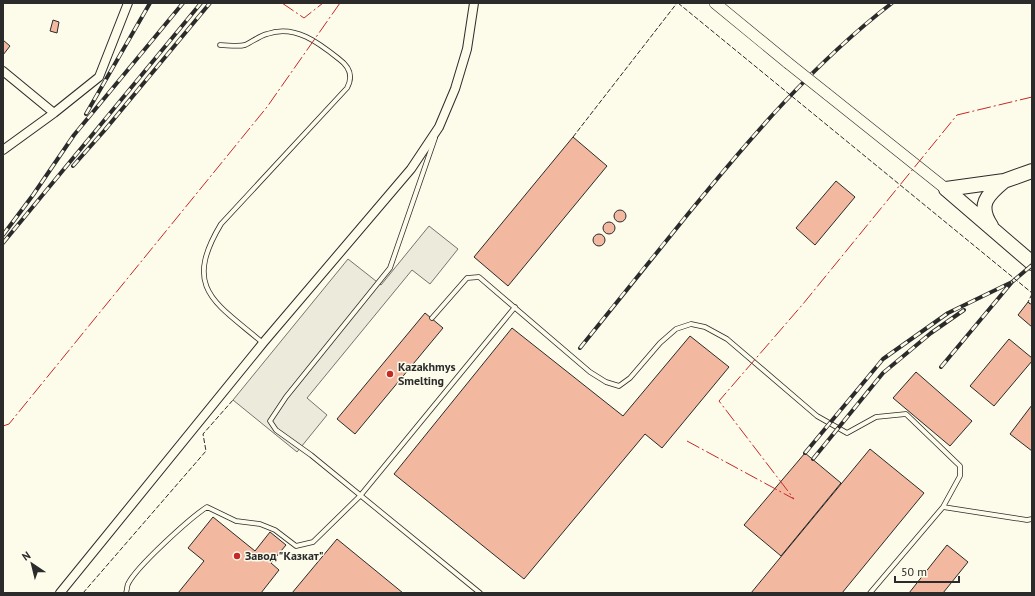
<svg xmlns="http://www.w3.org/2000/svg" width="1035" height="596" font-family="'PT Sans',sans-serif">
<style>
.parking{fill:#eceadb;stroke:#74746e}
.building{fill:#f2b8a0;stroke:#2b2b2b}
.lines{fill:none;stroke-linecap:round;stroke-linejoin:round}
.lane-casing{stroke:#2b2b2b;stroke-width:5.5}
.street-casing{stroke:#2b2b2b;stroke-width:10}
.secondary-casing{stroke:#2b2b2b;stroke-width:12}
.highway-casing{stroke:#2b2b2b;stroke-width:16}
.lane{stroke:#fdfbea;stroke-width:4}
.street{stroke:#fdfbea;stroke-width:8}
.secondary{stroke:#fdfbea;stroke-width:11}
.highway{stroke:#fdfbea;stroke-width:14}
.rail-casing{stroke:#2b2b2b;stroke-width:4}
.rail{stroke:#fdfbea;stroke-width:2.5;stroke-dasharray:8;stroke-linecap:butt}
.secondary-bridge-casing{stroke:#2b2b2b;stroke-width:12;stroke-linecap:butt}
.secondary-bridge{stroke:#fdfbea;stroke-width:11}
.fence{stroke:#2b2b2b;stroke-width:1;stroke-dasharray:5 2;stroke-linecap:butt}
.power{stroke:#c62828;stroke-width:1;stroke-dasharray:14 3 2 3;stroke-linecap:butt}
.poi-dot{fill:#c62828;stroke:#fdfbea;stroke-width:1.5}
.labels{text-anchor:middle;stroke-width:3;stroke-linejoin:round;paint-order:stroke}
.poi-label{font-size:12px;font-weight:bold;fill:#2b2b2b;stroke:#fdfbea;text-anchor:start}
</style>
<rect width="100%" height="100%" fill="#fdfbea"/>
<!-- parking -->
<path class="parking" d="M429 226 458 249 430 284 412 270 307 398 327 415 297 452 233 400 348 259 381 285Z"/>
<!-- building -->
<path class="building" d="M53 20 59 22 57 33 50 31Z
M3 40 10 46 3 55Z
M573 137 607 166 508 286 474 257Z
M836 181 855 197 815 245 796 228Z
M614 216a6 6 0 1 1 12 0a6 6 0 1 1-12 0Z
M603 228a6 6 0 1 1 12 0a6 6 0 1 1-12 0Z
M593 240a6 6 0 1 1 12 0a6 6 0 1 1-12 0Z
M1028 302 1032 305V327L1018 315Z
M425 313 443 328 355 434 337 419Z
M512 328 623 416 690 336 729 367 662 448 645 434 524 579 394 474Z
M1009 339 1032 358V361L994 406 970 386Z
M916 372 972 421 950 446 893 398Z
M1032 405V451L1010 434Z
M870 449 924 493 842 593H751Z
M805 453 841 483 781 556 744 525Z
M213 517 255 551 270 532 286 545 271 563 279 570 261 593H178L204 561 188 548Z
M337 539 403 593H292Z
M947 545 968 562 943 593H909Z"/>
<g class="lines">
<defs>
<path id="lane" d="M220 45C227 45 238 47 245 45 252 42 259 36 267 34 295 24 319 43 339 59 350 67 353 77 347 88L221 224C182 289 215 302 263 343
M435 138 390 268 286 397 270 421 276 430 311 455 480 593
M432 318 467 278 479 277 590 372 606 382 619 386 630 378 660 343 676 329 691 324 705 327 727 339 817 416 847 433 876 417 906 414 960 466V476L943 507
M126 593C127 590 127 586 128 584 136 567 190 518 207 507L236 521 260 524 275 530 296 546 313 542 360 496 515 307
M870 593 943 507 1027 520 1032 519"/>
<path id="street" d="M3 71 54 113
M3 150 54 113 99 77 128 3
M60 593 263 343 411 169 439 127 455 89 467 49 474 3"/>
<path id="secondary" d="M715 3 788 63
M827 94 946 189"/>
<path id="highway" d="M946 189 1032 263
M946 189 1004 181 1032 171
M991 226C977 205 987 195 1004 181"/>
</defs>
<!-- lane casing -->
<use href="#lane" class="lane-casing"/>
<!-- street casing -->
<use href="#street" class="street-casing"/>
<!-- secondary casing -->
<use href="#secondary" class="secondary-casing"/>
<!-- highway casing -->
<use href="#highway" class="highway-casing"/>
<!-- lane -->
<use href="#lane" class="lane"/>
<!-- street -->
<use href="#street" class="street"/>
<!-- secondary -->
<use href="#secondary" class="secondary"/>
<!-- highway -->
<use href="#highway" class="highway"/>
<defs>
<path id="rail" d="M86 114 150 3
M73 166 104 131 210 3
M3 235 33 195 74 135 183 3
M3 243 201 3
M580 348C616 303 652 258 688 214 750 138 814 63 892 3
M941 367 1012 282 1032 265
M805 453 883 359 948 313 1012 282
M813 459 883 373 931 333 964 310"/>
</defs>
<!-- rail casing -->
<use href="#rail" class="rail-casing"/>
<!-- rail -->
<use href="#rail" class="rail"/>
<defs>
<path id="secondary-bridge" d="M788 63 827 94"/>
</defs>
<!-- secondary-bridge casing -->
<use href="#secondary-bridge" class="secondary-bridge-casing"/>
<!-- secondary-bridge -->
<use href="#secondary-bridge" class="secondary-bridge"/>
<!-- fence -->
<path class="fence" d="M678 3 1032 293
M573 137 677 3
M1030 304 1028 302 1032 294
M83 593 206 451 203 434 233 400"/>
<!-- power -->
<path class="power" d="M282 3 304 18 323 3
M3 426 9 424 267 107 340 3
M687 441 794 499 719 401 803 304 957 115 1032 97"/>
</g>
<!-- markers -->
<g class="poi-dot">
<circle cx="390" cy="374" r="4"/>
<circle cx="237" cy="556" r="4"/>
</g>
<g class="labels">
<!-- poi labels -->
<g class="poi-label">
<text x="398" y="371">Kazakhmys<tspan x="398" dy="14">Smelting</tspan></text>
<text x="245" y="560">Завод "Казкат"</text>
</g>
</g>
<!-- border -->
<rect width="1035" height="596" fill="none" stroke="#2b2b2b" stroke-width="8"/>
<!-- north arrow -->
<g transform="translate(32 564) rotate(325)" stroke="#fdfbea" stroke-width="3" paint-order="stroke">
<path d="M0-3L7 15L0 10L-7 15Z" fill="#2b2b2b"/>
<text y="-6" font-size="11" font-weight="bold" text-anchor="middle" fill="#2b2b2b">N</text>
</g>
<!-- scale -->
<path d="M895 576v6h64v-6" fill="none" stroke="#2b2b2b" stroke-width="2"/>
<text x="901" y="576" font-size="12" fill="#2b2b2b" stroke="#fdfbea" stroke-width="3" paint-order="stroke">50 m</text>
</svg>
